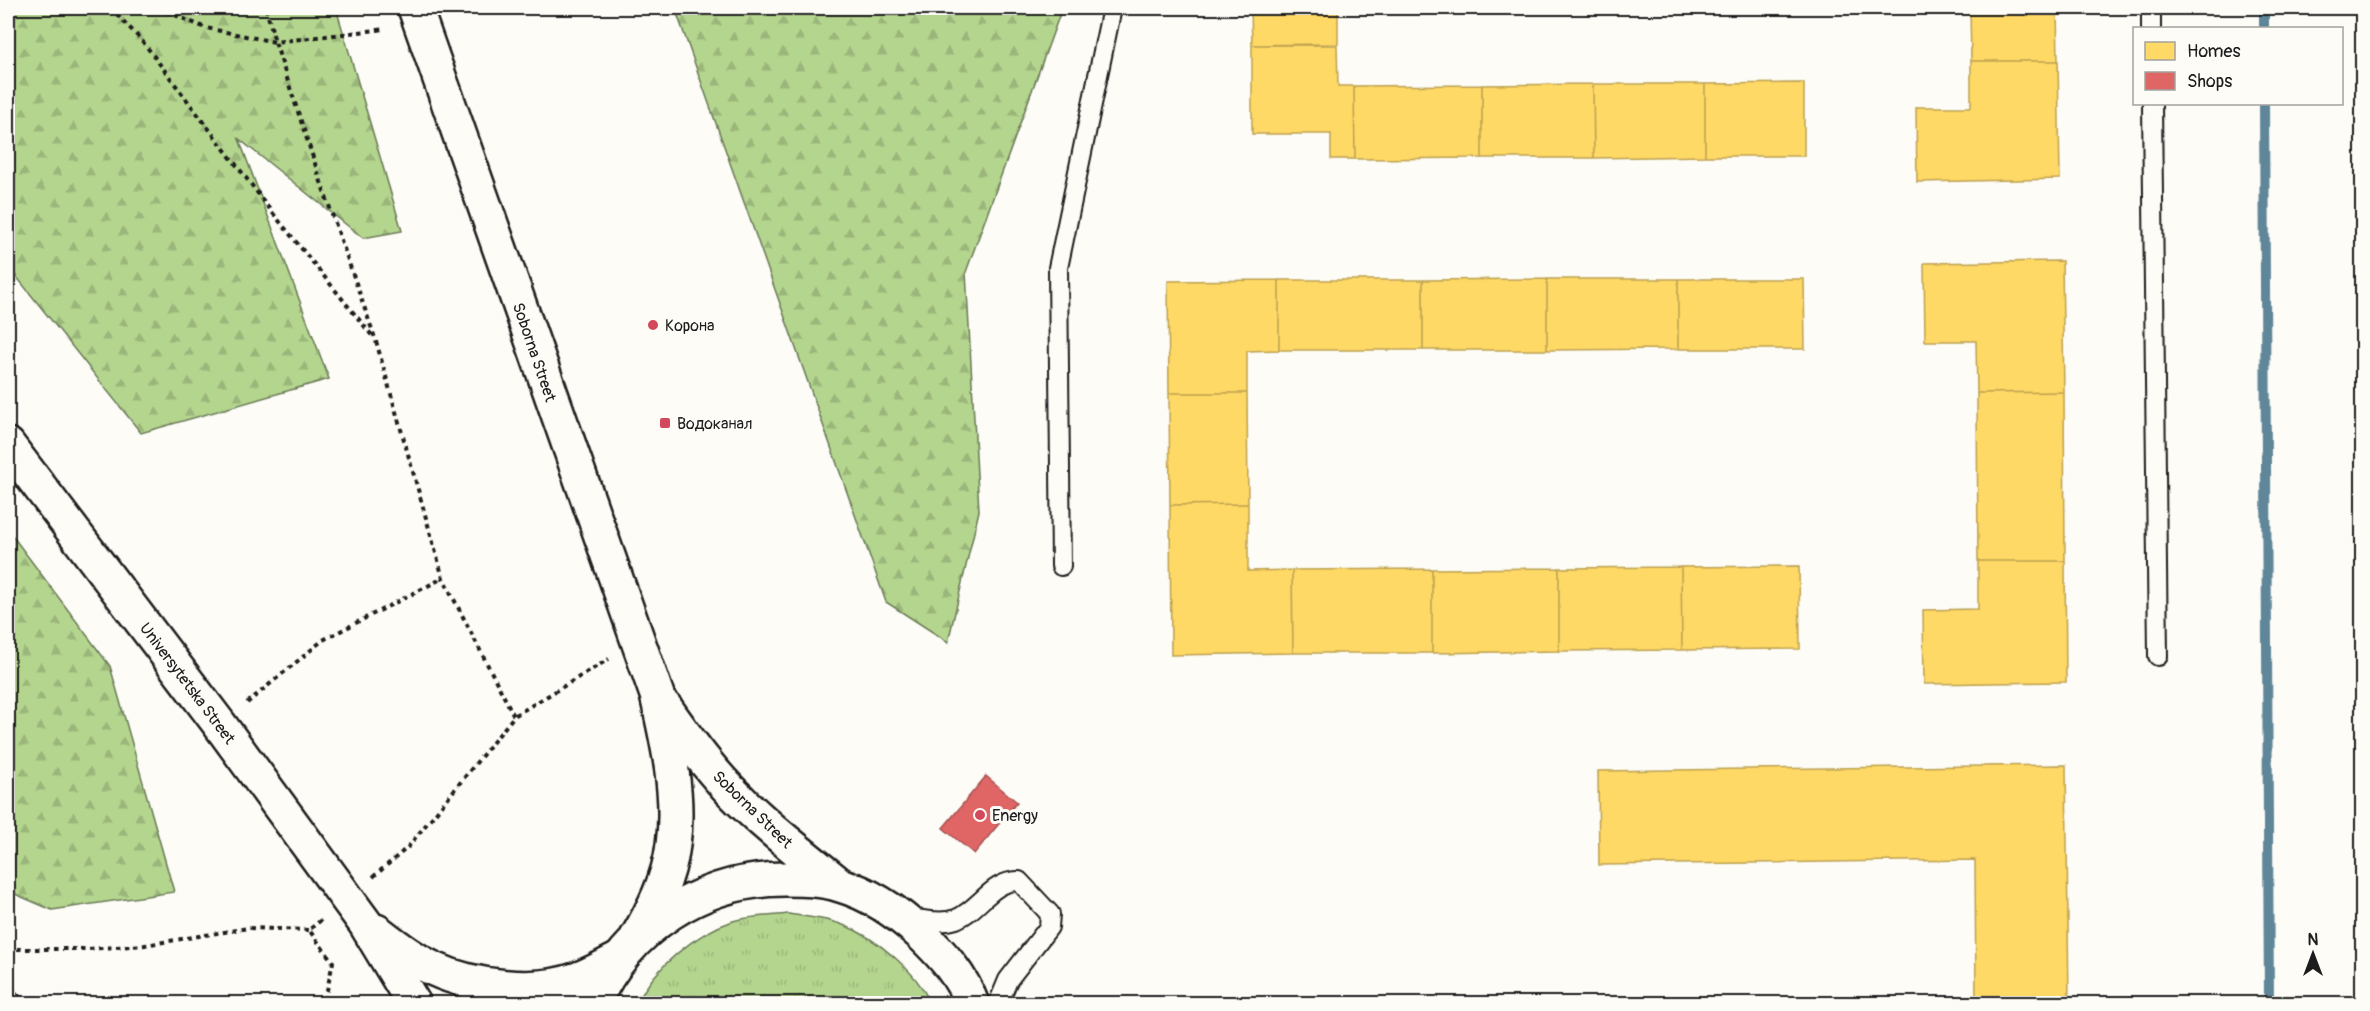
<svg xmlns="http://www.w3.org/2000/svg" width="2370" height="1011" font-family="Pangolin,sans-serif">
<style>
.grass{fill:url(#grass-tufts);stroke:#687855;stroke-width:1.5}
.forest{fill:url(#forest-firs);stroke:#687855;stroke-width:1.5}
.homes{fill:#ffd966;stroke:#bba050;stroke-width:1.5}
.shops{fill:#e06666;stroke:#a55050;stroke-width:1.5}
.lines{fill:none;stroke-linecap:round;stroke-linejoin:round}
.stream{stroke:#5f8699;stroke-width:10}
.service-casing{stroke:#1c1c1c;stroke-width:22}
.secondary-casing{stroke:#1c1c1c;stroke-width:38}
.primary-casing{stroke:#1c1c1c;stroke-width:38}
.path{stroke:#1c1c1c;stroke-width:4;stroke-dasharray:4.5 4.5;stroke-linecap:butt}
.service{stroke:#fdfcf7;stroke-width:18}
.secondary{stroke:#fdfcf7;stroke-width:33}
.primary{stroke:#fdfcf7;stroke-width:33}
.poi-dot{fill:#d1495b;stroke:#fdfcf7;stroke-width:2}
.labels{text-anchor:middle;stroke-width:6;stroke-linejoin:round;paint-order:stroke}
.poi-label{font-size:16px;fill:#1c1c1c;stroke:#fdfcf7;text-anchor:start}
.street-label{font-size:16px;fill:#1c1c1c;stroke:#fdfcf7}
</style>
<defs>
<pattern id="grass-tufts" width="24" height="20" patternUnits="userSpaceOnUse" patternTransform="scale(1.5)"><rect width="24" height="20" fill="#b4d58e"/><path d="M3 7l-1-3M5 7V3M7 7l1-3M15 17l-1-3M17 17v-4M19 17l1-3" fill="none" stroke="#9ab67a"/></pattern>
<pattern id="forest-firs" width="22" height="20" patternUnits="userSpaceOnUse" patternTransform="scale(1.5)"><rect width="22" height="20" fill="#b4d58e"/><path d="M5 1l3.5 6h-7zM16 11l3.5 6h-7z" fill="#9ab67a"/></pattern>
</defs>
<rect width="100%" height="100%" fill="#fdfcf7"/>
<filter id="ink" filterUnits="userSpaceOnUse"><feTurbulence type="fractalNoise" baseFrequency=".0167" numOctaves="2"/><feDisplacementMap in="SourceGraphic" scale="12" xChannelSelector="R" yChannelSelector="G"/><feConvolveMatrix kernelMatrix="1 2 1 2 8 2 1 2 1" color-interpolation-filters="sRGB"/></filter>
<g filter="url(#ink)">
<!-- grass -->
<path class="grass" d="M789 914C806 917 827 918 843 925 875 937 917 971 930 1003H637C655 967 694 934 733 921 750 916 771 916 789 914Z"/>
<!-- forest -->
<path class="forest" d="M8 8H336L402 231 363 238 239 139 329 379 141 433 8 266Z
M675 8H1062L966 272 979 511 948 642 886 602Z
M8 530 110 666 174 892 52 910 8 891Z"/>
<!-- homes -->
<path class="homes" d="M1251 8H1338V44L1252 45Z
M1970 8H2057L2058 61H1971Z
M1252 45H1337L1338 86H1354L1355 159H1331V134H1252Z
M1971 61H2058L2060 179 1917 182 1916 107H1971Z
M1804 83V156H1705V84Z
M1593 84H1705V156L1594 158Z
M1593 84 1594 158H1482V85Z
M1482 85V158L1355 159 1354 86Z
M2062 261 2064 392 1977 393 1976 341H1925L1924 263Z
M1547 279V350H1423V280Z
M1547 279H1678V349L1547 350Z
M1678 279H1804L1805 349H1678Z
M1279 280V350L1247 351V393H1169L1168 281Z
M1279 280H1423V350H1279Z
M2064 392 2065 561H1978L1977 393Z
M1169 393H1247L1248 504 1170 505Z
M1248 504V571L1292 570 1293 653 1171 655 1170 505Z
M1978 561H2065L2066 682 1924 684 1923 610 1978 609Z
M1799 566 1800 649 1682 650 1681 567Z
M1681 567 1682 650 1559 651V568Z
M1559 568V651L1432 653V569Z
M1432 569V653H1293L1292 570Z
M2066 765 2069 1004H1976L1975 860 1599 865 1598 771Z"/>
<!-- shops -->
<path class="shops" d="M986 776 1017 802 974 854 943 828Z"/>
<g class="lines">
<!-- stream -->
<path class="stream" d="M2264 8V28
M2264 104 2269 1004"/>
<defs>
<path id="service" d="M2151 8V28
M2152 104 2158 656
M1061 566 1058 268 1112 8
M909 918C924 920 941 924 956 919 979 910 992 880 1019 881L1050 914 1049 927 1008 980 998 1004
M8 998 14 1004"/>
<path id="secondary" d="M8 445 220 725 365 923 414 1004
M376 931C394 944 413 960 434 969 473 987 536 995 578 979 592 974 606 966 619 959"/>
<path id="primary" d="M415 8 657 695C668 743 680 796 673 845 669 879 653 910 636 939
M665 707C685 736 706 765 730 790 764 825 802 854 839 884
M593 1004C628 927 701 879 785 879 803 879 823 879 840 885 871 894 898 913 921 934 942 954 962 976 972 1004"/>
</defs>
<!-- service casing -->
<use href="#service" class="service-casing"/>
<!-- secondary casing -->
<use href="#secondary" class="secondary-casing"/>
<!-- primary casing -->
<use href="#primary" class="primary-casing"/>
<!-- path -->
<path class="path" d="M111 8 143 42 272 212 374 338
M158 8 206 28 275 42 385 29
M266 8 275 42 324 191 376 341 443 578 514 716
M247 703 323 640 443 578
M373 877 408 847 514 716 609 659
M321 920 309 930 333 962 324 1004
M8 949H88L145 945 248 928 309 930"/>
<!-- service -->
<use href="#service" class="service"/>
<!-- secondary -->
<use href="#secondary" class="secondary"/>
<!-- primary -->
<use href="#primary" class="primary"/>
</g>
</g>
<!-- markers -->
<g class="poi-dot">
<circle cx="653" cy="325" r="6"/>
<rect x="659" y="417" width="12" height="12" rx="3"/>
<circle cx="980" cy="815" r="6"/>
</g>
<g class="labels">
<!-- poi labels -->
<g class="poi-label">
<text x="665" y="331">Корона</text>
<text x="677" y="429">Водоканал</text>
<text x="992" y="821">Energy</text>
</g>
<!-- street labels -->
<g class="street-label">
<text transform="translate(535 352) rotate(71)" y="6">Soborna Street</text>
<text transform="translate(188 683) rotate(53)" y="6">Universytetska Street</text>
<text transform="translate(753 809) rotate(44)" y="6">Soborna Street</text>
</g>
</g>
<!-- margin -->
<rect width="2370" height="1011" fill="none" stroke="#fdfcf7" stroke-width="30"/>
<rect x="15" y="15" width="2340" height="981" fill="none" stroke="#1c1c1c" stroke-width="2" filter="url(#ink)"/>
<!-- legend -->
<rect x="2133" y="27" width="210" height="78" fill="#fdfcf7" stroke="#a3a29f" stroke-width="1.5"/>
<rect x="2145" y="42" width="30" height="18" fill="#ffd966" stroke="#a3a29f" stroke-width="1.5"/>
<text x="2187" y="57" font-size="18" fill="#1c1c1c">Homes</text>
<rect x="2145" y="72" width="30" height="18" fill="#e06666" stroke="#a3a29f" stroke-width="1.5"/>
<text x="2187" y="87" font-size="18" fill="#1c1c1c">Shops</text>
<!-- north arrow -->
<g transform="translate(2313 954)" stroke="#fdfcf7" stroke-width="4.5" paint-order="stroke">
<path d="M0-4.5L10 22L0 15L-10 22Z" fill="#1c1c1c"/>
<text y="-9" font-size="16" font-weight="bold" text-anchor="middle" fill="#1c1c1c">N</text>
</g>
</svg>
